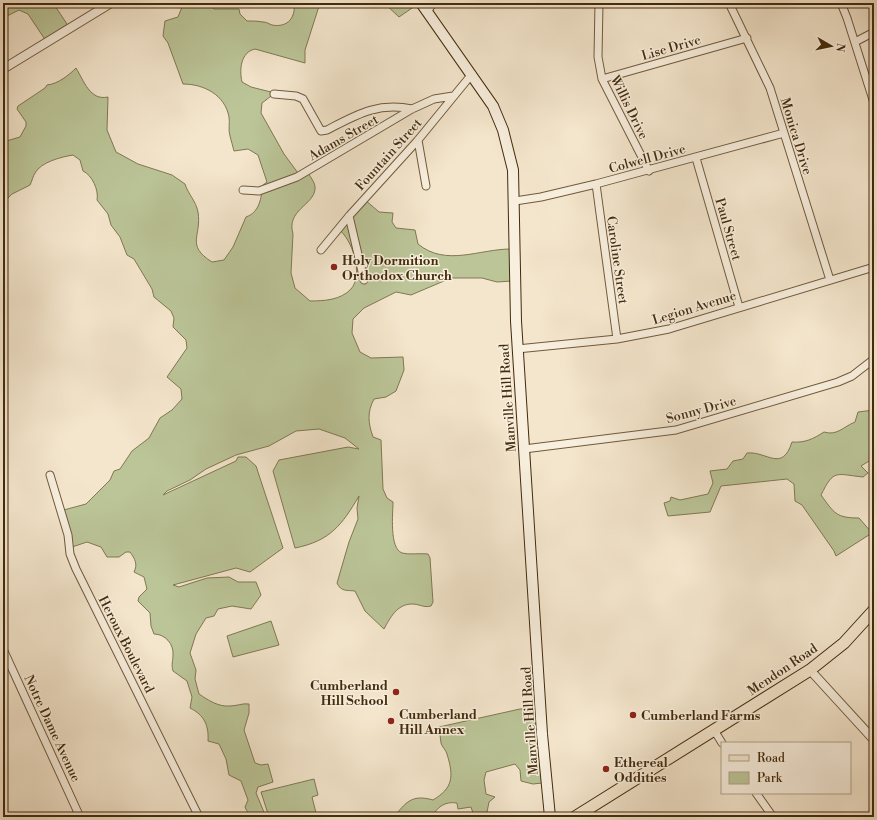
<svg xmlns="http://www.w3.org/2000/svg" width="877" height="820" font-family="'Libre Bodoni',serif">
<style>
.green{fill:#bbc598;stroke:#807852}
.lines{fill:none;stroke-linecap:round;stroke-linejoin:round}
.minor-casing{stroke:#705a3c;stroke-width:9}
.tertiary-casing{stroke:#705a3c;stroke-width:10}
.secondary-casing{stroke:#442b0c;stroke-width:12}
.primary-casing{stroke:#442b0c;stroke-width:13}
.minor{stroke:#f8efde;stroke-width:7}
.tertiary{stroke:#f8efde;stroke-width:8}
.secondary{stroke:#f8efde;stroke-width:10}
.primary{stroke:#f4e6cd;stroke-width:11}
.poi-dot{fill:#8f2418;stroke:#f8efde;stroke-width:1.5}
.labels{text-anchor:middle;stroke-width:3;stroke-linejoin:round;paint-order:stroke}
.street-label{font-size:13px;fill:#442b0c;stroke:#f8efde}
.poi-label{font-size:13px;font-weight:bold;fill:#442b0c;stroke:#f8efde;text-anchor:start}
</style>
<rect width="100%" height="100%" fill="#f4e6cd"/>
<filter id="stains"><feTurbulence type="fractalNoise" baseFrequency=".005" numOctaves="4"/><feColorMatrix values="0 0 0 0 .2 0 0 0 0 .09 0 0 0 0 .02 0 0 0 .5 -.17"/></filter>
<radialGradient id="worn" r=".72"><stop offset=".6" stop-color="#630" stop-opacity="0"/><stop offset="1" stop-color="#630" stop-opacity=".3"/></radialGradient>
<!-- green -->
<path class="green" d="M3 3H53L67 24V27L46 41 28 14 19 10 3 18Z
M181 3H208L214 9H239L240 14 247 21C252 21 258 21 263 22 267 22 269 24 272 25 288 28 296 17 294 3H320L305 50V63L255 49C241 52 239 69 242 82L251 87 275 93 262 103 261 113 284 154 298 173 306 170C309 175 316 183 315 189 314 205 286 210 293 234L291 273 295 288 310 301C324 301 341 300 351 289 364 275 352 238 338 229L364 199 379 212 393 213 392 222 396 228 415 230 418 244C446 267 479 249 511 249L512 281 497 282 482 278H451L411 295 396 292 364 308 353 319 352 333 360 352 371 358 403 357 404 370 396 391 386 397 374 399C367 412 368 423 373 437L381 440 383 489 387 498 393 502C393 513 389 548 402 553 409 555 420 553 428 554L430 558 433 602 431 606C424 608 419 604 412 604 397 604 390 618 384 629L365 611 355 591C347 590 341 592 337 583L349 542 358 519 357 508 359 496C342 525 330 541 295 548L273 471 279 460 348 447 359 449 345 438 319 429 296 431 269 446 236 455 206 469 190 480 167 491 163 495 236 461 238 457H246L256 466 283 548 250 572 236 568 173 585 179 587 207 578 229 577 238 582H256L261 595 251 609 232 606 218 609 214 616 206 618 196 634 190 653 196 670 195 679 199 694C208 700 218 707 230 706 237 706 242 703 249 704V713L244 730 255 763 261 765 268 764 273 782 258 787 256 793 266 817C256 817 249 818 245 807L248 800 241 781 229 775 226 759 219 744 208 741C209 725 204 715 190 708L192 697 187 681 173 671C171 664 173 662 173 655 174 644 165 634 154 634L151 626 150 613 138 601 139 597 147 589 144 577 134 572C138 564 135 559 130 552H126L119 557H107L101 547 87 542 69 548 60 511 86 504 110 480 114 471 120 469 132 451 149 438 160 418 172 410 182 399 181 389 167 377 187 348 186 340 173 327 174 318 171 311 154 297 152 289 134 259 127 255 120 237 111 225 108 214 97 200C99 190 92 175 83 171L80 160 73 155C61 157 41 162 35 173 33 176 32 181 30 185L12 194 3 203V142L20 137 26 126V122L17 109 18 106 45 88 47 85C58 84 69 75 76 68 84 81 90 101 108 97L107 130 116 152 138 164 172 175 185 184C188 194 196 201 198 212 202 236 185 245 212 262L224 260 233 247 246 217C260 212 261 198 263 185L267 182 258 155 248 149 234 151C233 146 231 141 230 136 228 130 230 123 229 117 225 95 204 84 183 84L168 43 163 36 165 21 178 17 182 7Z
M384 3H418V4L399 17Z
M874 410V458L861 466 868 473 863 477C835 474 834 469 821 495 834 513 836 518 859 518L872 533 836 556 834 551 802 505 795 501 794 484 787 479 721 486 710 512 668 516 664 503 670 501 671 497 680 500 708 494 713 483 710 471 727 469 733 461 743 459 747 453C767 451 782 473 792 442 805 443 813 439 824 432 837 436 843 427 855 422L858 412Z
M271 621 279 645 233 657 227 636Z
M537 708 542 783 533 784 521 781 520 770 515 764 486 772 484 780 486 794 495 797 489 802 487 812 474 816 471 807 458 809 457 803C445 801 437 807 432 817H394C406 802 412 794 433 800 453 788 454 777 447 754 446 750 442 747 441 743 440 738 440 732 439 727L520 709Z
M314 779 318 795 312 797 317 817H269L261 792Z"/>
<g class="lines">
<defs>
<path id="minor" d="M599 3 598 57 602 79 649 171
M729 3 770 88 830 280
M841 3 847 18 874 103
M427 12 433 3
M855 42 874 32
M602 79 747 38
M274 94 296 96 303 99 321 131 327 130C356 115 377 102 412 109
M418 140 426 186
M696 158 739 307
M596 184 617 339
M243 190 259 191 297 177 412 109 434 99 453 96
M515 201 541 197 596 184 784 133
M349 216 364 280
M321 250 349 216 418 140 472 74
M517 349 617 339 669 329 874 267
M524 449 676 430 838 382 852 376 874 359
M50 475 68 535 70 554 76 569 199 817
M3 649 80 817
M714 730 722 743
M756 793 773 817"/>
<path id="tertiary" d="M3 69 111 3
M810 670 874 740"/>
<path id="secondary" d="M421 3 493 106 503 130 513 170 516 321 542 734 550 817"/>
<path id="primary" d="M575 817 810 670 844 643 874 610"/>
</defs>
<!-- minor casing -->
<use href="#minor" class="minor-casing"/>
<!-- tertiary casing -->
<use href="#tertiary" class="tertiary-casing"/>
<!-- secondary casing -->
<use href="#secondary" class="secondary-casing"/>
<!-- primary casing -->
<use href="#primary" class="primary-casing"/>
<!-- minor -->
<use href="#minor" class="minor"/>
<!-- tertiary -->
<use href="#tertiary" class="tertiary"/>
<!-- secondary -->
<use href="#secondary" class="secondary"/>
<!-- primary -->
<use href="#primary" class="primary"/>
</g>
<!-- markers -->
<g class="poi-dot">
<circle cx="334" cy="267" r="4"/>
<circle cx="396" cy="692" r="4"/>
<circle cx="633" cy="715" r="4"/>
<circle cx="391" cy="721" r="4"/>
<circle cx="606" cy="769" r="4"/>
</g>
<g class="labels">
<!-- street labels -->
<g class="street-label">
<text transform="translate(671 47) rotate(-16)" y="5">Lise Drive</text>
<text transform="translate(630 107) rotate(64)" y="5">Willis Drive</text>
<text transform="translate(797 136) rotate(73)" y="5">Monica Drive</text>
<text transform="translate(343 137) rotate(-30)" y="5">Adams Street</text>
<text transform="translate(388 154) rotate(-48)" y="5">Fountain Street</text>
<text transform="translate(647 158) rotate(-15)" y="5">Colwell Drive</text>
<text transform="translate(729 229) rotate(74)" y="5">Paul Street</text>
<text transform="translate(618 260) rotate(82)" y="5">Caroline Street</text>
<text transform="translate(694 307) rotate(-17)" y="5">Legion Avenue</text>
<text transform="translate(507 398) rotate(-94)" y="5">Manville Hill Road</text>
<text transform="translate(701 409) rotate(-15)" y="5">Sonny Drive</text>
<text transform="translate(127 644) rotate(63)" y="5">Heroux Boulevard</text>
<text transform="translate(782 669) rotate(-34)" y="5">Mendon Road</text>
<text transform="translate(529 721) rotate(-94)" y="5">Manville Hill Road</text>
<text transform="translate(53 728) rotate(65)" y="5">Notre Dame Avenue</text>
</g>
<!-- poi labels -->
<g class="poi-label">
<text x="342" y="265">Holy Dormition<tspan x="342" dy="15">Orthodox Church</tspan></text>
<text x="388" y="690" text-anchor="end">Cumberland<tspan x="388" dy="15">Hill School</tspan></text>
<text x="399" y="719">Cumberland<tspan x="399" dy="15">Hill Annex</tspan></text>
<text x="641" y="720">Cumberland Farms</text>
<text x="614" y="767">Ethereal<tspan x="614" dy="15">Oddities</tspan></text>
</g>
</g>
<!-- margin -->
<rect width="877" height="820" fill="none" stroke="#f4e6cd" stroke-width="16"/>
<rect x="4" y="4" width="869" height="812" fill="none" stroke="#442b0c" stroke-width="2"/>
<rect x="8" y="8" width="861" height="804" fill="none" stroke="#442b0c"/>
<!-- legend -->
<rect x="721" y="742" width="130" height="52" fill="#f8efde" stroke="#b0a18a"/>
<rect x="729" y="755" width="20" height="6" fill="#f4e6cd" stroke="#b0a18a"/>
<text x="757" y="762" font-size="12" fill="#442b0c">Road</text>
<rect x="729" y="772" width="20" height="12" fill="#bbc598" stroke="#b0a18a"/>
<text x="757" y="782" font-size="12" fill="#442b0c">Park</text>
<!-- north arrow -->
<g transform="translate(831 46) rotate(99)" stroke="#f8efde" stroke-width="3" paint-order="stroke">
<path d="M0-3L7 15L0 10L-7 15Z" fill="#442b0c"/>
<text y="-6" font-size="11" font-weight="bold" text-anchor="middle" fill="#442b0c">N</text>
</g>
<rect width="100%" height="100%" filter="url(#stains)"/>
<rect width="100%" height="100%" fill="url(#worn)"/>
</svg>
